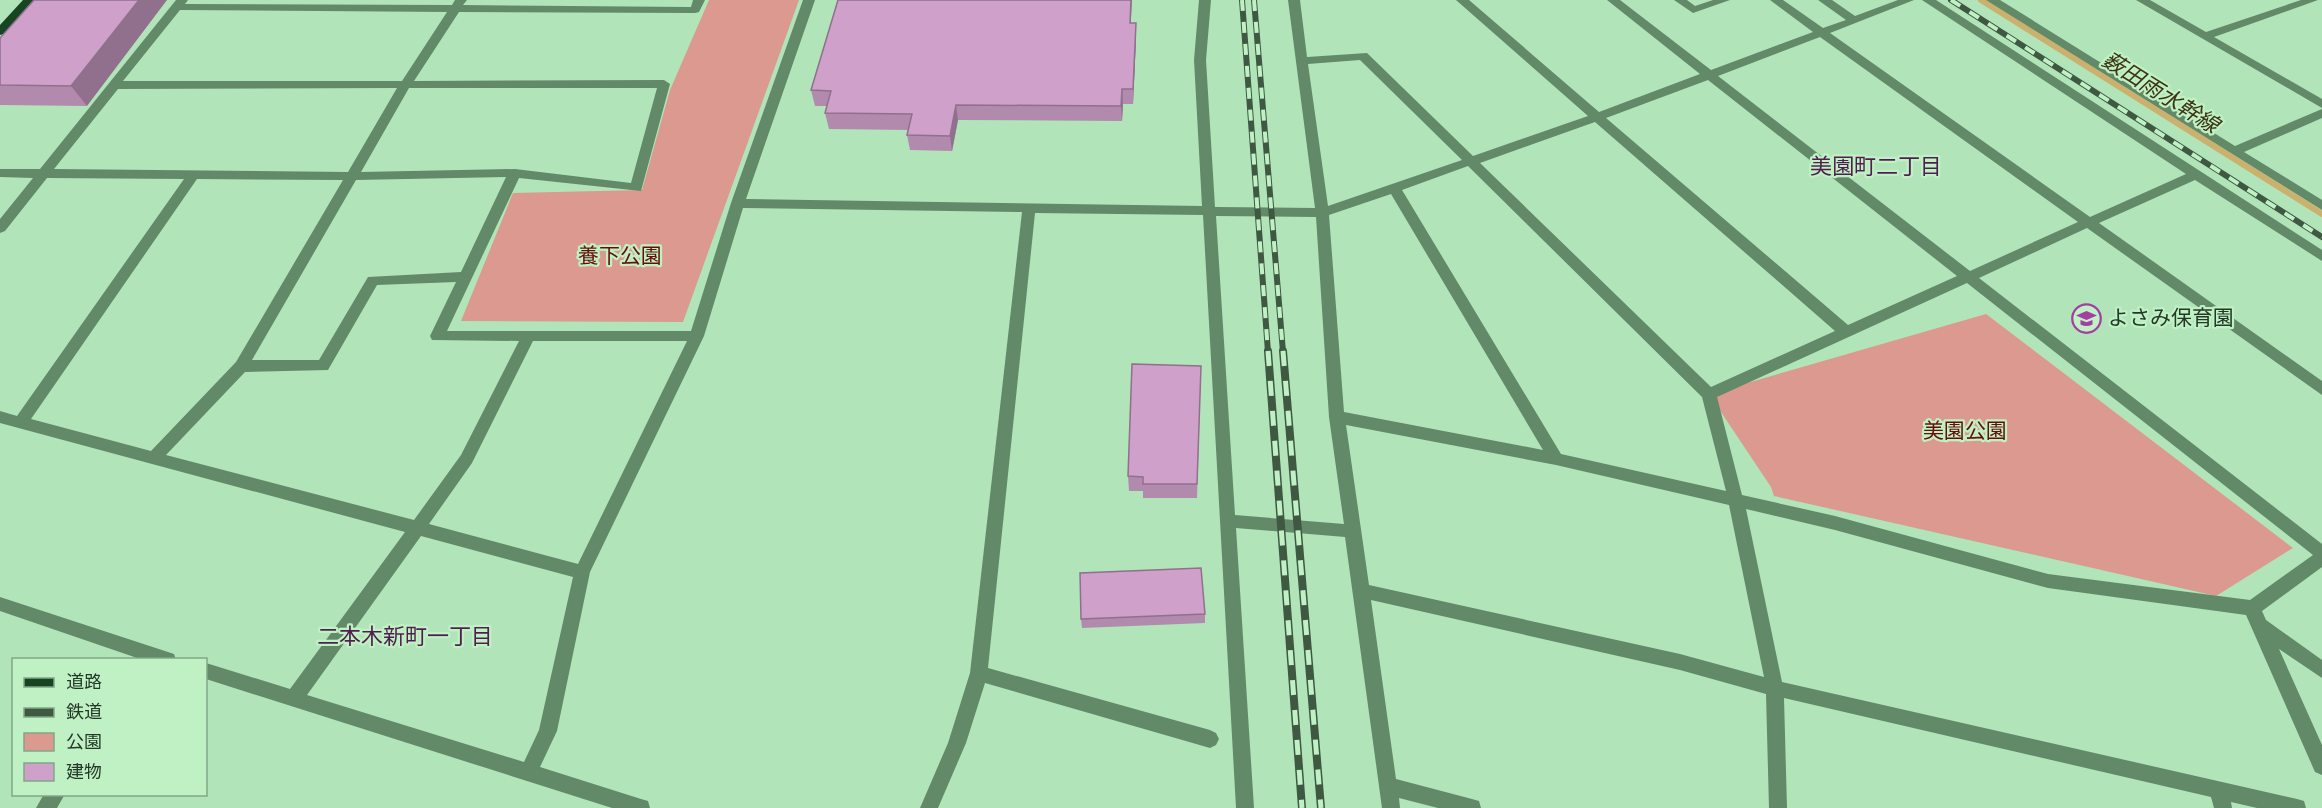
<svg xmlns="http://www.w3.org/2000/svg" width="2322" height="808" font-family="Mulish,'Noto Sans JP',sans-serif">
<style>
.green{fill:#db998f}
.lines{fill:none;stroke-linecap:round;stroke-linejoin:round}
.stream{stroke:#cbb16d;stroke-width:6}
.minor{fill:#628a68;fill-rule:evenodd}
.major{fill:#174522;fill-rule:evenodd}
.rail-far1-casing{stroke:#3f5842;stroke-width:6}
.rail-casing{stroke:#3f5842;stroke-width:8}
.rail-far1{stroke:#bff1c5;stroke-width:4;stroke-dasharray:11;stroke-linecap:butt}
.rail{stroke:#bff1c5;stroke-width:5;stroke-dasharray:15;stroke-linecap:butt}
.wall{fill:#b18aae}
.shaded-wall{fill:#90708d}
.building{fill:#cea0ca;stroke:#90708d;stroke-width:1.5}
.labels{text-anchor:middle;stroke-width:4.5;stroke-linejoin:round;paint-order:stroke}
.park-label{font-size:21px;fill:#660d09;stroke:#bff1c5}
.poi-label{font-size:21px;fill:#243827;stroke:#bff1c5;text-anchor:start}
.water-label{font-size:22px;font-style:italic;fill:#3e3314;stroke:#bff1c5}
.neighbourhood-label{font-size:22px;fill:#501e4e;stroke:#bff1c5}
</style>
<rect width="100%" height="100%" fill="#b2e4b9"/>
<!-- green -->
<path class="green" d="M709 0H799L683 322 461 321 513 193 642 190 670 90Z
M1986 314 2293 548 2216 596 1774 496 1771 487 1709 394Z"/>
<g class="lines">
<!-- stream -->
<path class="stream" d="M1981 0 2322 214"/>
<!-- minor -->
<path class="minor" d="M176 0H188L185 4 452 5 455 0H467L463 5 691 7 693 0H705L699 12 695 13 459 12 414 81 664 80 670 84 641 191 519 178 447 331H691L731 203 803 0H815L746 199 1202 206 1194 60 1199 0H1211L1206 60 1215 207 1315 208 1288 0H1300L1307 57 1367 53 1473 156 1588 116 1456 0H1469L1599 112 1700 74 1607 0H1620L1711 70 1813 32 1770 0H1783L1823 28 1846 20 1818 0H1832L1855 16 1898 0H1914L1830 33 2090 217 2186 174 1922 0H1936L2322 250V261L2195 180 2099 223 2322 381V395L2087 228 1979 278 2322 544V567L2262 611 2266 620 2322 660V678L2279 649 2322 745V775L2315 772 2246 615 2048 588 1835 530 1746 509 1782 682 2297 799 2304 801 2306 808H2257L2231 802 2232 808H2214L2211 797 1784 698 1787 808H1769L1766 694 1680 670 1371 600 1396 779 1472 799 1479 801 1481 808H1438L1399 798 1400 808H1382L1345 537 1236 528 1254 808H1236L1203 215 1035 213 988 668 1210 730 1216 733 1219 739 1216 745 1210 748 985 683 966 743 938 808H920L948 743 970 673 1022 212 743 208 704 336 590 572 557 731 540 767 641 799 648 801 650 808H612L206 679V663L290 689 405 532 0 423V411L17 416 184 179 47 178 5 231 0 233V219L33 178 0 177V169H40ZM180 10 447 12 402 81H123ZM1820 37 2078 222 1970 271 1718 76ZM1360 60 1462 160 1328 206 1308 64ZM1708 80 1957 276 1848 325 1606 118ZM397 88 348 172 54 169 118 89ZM409 88H657L631 183 515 169 361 172ZM1595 122 1835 331 1711 387 1480 163ZM1468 166 1702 397 1726 491 1561 454 1402 190ZM506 177 461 272 368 277 319 360H252L356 180ZM197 179 343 180 236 362 151 451 31 419ZM1391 194 1543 450 1344 412 1329 215ZM1216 216 1316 217 1329 417 1344 524 1235 515ZM456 282 430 336 432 340 519 341 461 455 414 520 166 455 245 372 328 370 377 285ZM1967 283 2313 555 2250 600 2048 574 1835 516 1742 495 1717 397ZM533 341H687L578 564 429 524 472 463ZM1346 425 1556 465 1729 505 1764 677 1680 654 1369 585ZM421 536 573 577 539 730 524 762 307 695Z
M1674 0H1687L1695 6 1713 0H1730L1693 13Z
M1986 0H2000L2235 146 2322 109V118L2244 152 2322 200V210Z
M2136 0H2150L2206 32 2301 0H2318L2214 37 2322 99V108Z
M0 597 168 652 174 654 176 660H143L0 611Z
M44 794H65L57 808H36Z"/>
<!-- major -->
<path class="major" d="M23 0H35L4 34 0 35V25Z"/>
<defs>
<path id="rail-far1" d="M1242 0 1268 352
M1254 0 1283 352
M1951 0 2322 237"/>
<path id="rail" d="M1268 351 1302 808
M1283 351 1321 808"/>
</defs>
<!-- rail-far1 casing -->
<use href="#rail-far1" class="rail-far1-casing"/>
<!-- rail casing -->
<use href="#rail" class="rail-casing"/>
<!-- rail-far1 -->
<use href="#rail-far1" class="rail-far1"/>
<!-- rail -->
<use href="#rail" class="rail"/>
</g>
<!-- wall -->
<path class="wall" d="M34 0 87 106 0 105V38Z
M1131 23 1136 38 1133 104H1123L1122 121 958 120 952 151 910 150 907 135 909 130 829 129 825 113 827 106H815L811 90Z
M1201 366 1197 498H1143V491H1129L1128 476Z
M1205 614V623L1082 628 1081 619Z"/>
<!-- shaded-wall -->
<path class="shaded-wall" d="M139 0H167L87 106 71 86Z
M1131 0H1132L1130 38V23Z
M1136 23V38L1133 104V89Z
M1122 89 1123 104 1122 121 1121 106Z
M956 105 958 120 952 151 950 136Z"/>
<!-- building -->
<path class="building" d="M34 0H139L71 86 0 85V38Z
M838 0H1131L1130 23H1136L1133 89H1122L1121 106 956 105 950 136 907 135 912 114 825 113 831 91 811 90Z
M1132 364 1201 366 1197 484H1143V477L1128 476Z
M1201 568 1205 614 1081 619 1080 573Z"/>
<!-- icons -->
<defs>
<symbol id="school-ring" viewBox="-11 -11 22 22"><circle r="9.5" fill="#bff1c5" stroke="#a43ea2" stroke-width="1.5"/><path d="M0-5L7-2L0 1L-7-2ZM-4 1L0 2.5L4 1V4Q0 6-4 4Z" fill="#a43ea2"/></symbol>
</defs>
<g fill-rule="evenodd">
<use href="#school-ring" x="2070" y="302" width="33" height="33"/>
</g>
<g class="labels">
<!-- park labels -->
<g class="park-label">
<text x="620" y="263">養下公園</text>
<text x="1965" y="438">美園公園</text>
</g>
<!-- poi labels -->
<g class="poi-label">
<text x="2108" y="325">よさみ保育園</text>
</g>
<!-- water labels -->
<g class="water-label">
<text transform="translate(2161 92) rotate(32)" y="8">薮田雨水幹線</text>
</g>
<!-- neighbourhood labels -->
<g class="neighbourhood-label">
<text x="1876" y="174">美園町二丁目</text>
<text x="405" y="644">二本木新町一丁目</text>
</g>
</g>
<!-- legend -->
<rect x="12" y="658" width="195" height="138" fill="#bff1c5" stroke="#81a786" stroke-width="1.5"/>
<rect x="24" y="678" width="30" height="9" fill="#174522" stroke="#81a786" stroke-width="1.5"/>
<text x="66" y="688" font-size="18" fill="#243827">道路</text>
<rect x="24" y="708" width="30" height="9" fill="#3f5842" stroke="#81a786" stroke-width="1.5"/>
<text x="66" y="718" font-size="18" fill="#243827">鉄道</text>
<rect x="24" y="733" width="30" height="18" fill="#db998f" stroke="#81a786" stroke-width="1.5"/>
<text x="66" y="748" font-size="18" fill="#243827">公園</text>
<rect x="24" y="763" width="30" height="18" fill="#cea0ca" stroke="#81a786" stroke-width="1.5"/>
<text x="66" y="778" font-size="18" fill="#243827">建物</text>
</svg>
